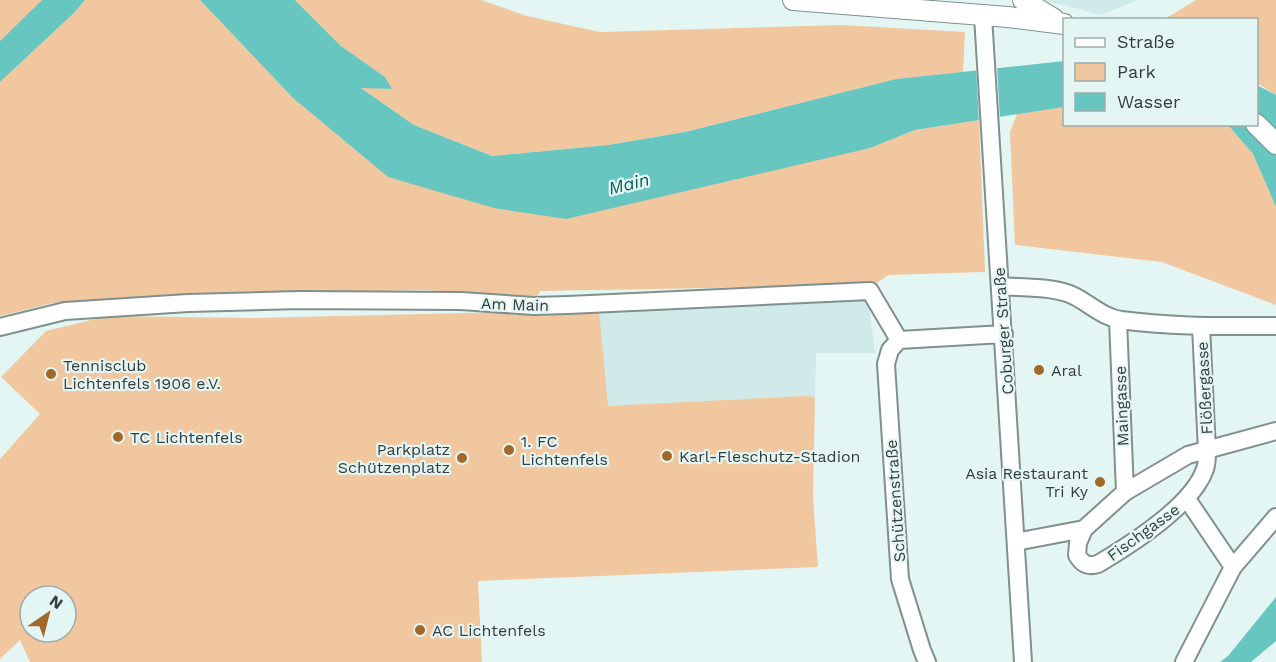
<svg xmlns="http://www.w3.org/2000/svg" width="1276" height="662" font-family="'Work Sans',sans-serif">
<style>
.built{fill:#cfeae8}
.green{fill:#f0c79f;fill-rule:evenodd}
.water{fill:#67c6c0}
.pier{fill:#e4f6f4}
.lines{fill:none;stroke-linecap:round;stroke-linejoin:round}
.minor-casing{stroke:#7f908e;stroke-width:20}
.tertiary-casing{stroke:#7f908e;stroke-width:22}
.minor{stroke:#fff;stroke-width:16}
.tertiary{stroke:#fff;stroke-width:20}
.poi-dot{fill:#a16827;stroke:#e4f6f4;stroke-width:2}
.labels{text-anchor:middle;stroke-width:4.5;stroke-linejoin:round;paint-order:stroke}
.street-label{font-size:16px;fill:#363d3c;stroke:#e4f6f4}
.poi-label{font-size:16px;fill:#363d3c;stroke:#e4f6f4;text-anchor:start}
.water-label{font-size:18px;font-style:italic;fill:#085e59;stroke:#e4f6f4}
</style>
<rect width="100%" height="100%" fill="#e4f6f4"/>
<!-- built -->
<path class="built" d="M1044 0H1138L1101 15Z
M868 296 875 353H816L815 397 805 396 607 406 599 310Z"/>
<!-- green -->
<path class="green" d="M0 0H42L0 41Z
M85 0H200L293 98 388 177 870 148 915 130 979 120 985 272 888 275 874 285 540 291 536 298 424 290 223 294 53 303 0 316V82L75 12Z
M295 0H481L527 16 600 32 842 25 965 32 963 72 896 79 685 132 608 145 492 156 414 125 360 87 391 89 385 77 341 46Z
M1196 0H1276V95L1257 83 1256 20H1163Z
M1064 107V124L1228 125 1253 154 1276 207V305L1162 262 1015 245 1010 132 1017 114Z
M599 310 608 406 805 396 815 397 813 497 818 567 478 581 482 662H30L20 640 0 659V459L40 414 1 377 46 331 107 316 254 318ZM30 596H66V632H30Z"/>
<!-- water -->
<path class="water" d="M42 0H85L75 12 0 82V41Z
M200 0H295L341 46 385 77 392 89 361 88 414 125 492 156 608 145 685 132 896 79 1064 61V107L915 130 870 148 566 219 494 208 388 177 293 98Z
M1257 85 1276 95V207L1253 154 1228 125 1256 124Z
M1276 597V641L1251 662H1220L1228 656Z"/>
<!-- pier -->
<path class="pier" d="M997 65 1000 120 979 123 976 67Z"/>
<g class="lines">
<defs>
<path id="minor" d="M983 16 1023 662
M1000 286C1022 288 1057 286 1076 297 1091 305 1103 317 1121 320 1172 327 1225 326 1276 326
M1118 320 1125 492
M0 327 65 311 188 303 299 300 461 301 534 306 568 305 870 291 899 340 1004 334
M899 340 890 350 886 364 900 579 922 650 927 662
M1187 499 1233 567
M1084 529 1078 543 1077 555C1082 564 1088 567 1098 564 1130 545 1193 505 1205 469 1207 464 1207 457 1207 451L1201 326
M1016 542 1084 529 1125 492 1188 455 1276 431
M1184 662 1233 567 1276 517"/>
<path id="tertiary" d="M793 0 1008 17 1064 24
M1023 0 1054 19
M1256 124 1276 144"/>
</defs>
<!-- minor casing -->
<use href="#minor" class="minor-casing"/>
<!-- tertiary casing -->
<use href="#tertiary" class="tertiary-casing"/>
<!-- minor -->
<use href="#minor" class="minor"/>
<!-- tertiary -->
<use href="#tertiary" class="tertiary"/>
</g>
<!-- markers -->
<g class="poi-dot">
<circle cx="1039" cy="370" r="6"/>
<circle cx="51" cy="374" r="6"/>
<circle cx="118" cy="437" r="6"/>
<circle cx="509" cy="450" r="6"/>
<circle cx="667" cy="456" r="6"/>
<circle cx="462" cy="458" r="6"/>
<circle cx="1100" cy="482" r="6"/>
<circle cx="420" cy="630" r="6"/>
</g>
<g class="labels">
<!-- street labels -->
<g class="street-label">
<text transform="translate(515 304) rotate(2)" y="6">Am Main</text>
<text transform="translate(1003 331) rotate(-94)" y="6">Coburger Straße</text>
<text transform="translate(1204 388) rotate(-93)" y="6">Flößergasse</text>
<text transform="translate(1121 406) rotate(-92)" y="6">Maingasse</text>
<text transform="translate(895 501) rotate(-94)" y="6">Schützenstraße</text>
<text transform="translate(1143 532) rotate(-36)" y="6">Fischgasse</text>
</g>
<!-- poi labels -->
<g class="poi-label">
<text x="63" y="371">Tennisclub<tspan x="63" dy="18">Lichtenfels 1906 e.V.</tspan></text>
<text x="1051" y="376">Aral</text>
<text x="130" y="443">TC Lichtenfels</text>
<text x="521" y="447">1. FC<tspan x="521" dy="18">Lichtenfels</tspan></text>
<text x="450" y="455" text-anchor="end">Parkplatz<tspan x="450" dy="18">Schützenplatz</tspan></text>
<text x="679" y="462">Karl-Fleschutz-Stadion</text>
<text x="1088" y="479" text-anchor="end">Asia Restaurant<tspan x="1088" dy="18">Tri Ky</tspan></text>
<text x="432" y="636">AC Lichtenfels</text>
</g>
<!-- water labels -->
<g class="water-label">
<text transform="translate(629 184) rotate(-14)" y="6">Main</text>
</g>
</g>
<!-- legend -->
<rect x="1063" y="18" width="195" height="108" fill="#e4f6f4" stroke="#9eacaa" stroke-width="1.5"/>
<rect x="1075" y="38" width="30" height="9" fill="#ffffff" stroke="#9eacaa" stroke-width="1.5"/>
<text x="1117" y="48" font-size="18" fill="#363d3c">Straße</text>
<rect x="1075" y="63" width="30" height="18" fill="#f0c79f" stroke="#9eacaa" stroke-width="1.5"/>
<text x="1117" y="78" font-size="18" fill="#363d3c">Park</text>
<rect x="1075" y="93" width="30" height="18" fill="#67c6c0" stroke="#9eacaa" stroke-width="1.5"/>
<text x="1117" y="108" font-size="18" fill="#363d3c">Wasser</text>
<!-- north arrow -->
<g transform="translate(48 614) rotate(35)"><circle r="28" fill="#e4f6f4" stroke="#9eacaa" stroke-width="1.5"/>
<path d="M0-4.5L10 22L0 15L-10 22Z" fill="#a16827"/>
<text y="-9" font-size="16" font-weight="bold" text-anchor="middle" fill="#363d3c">N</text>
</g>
</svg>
